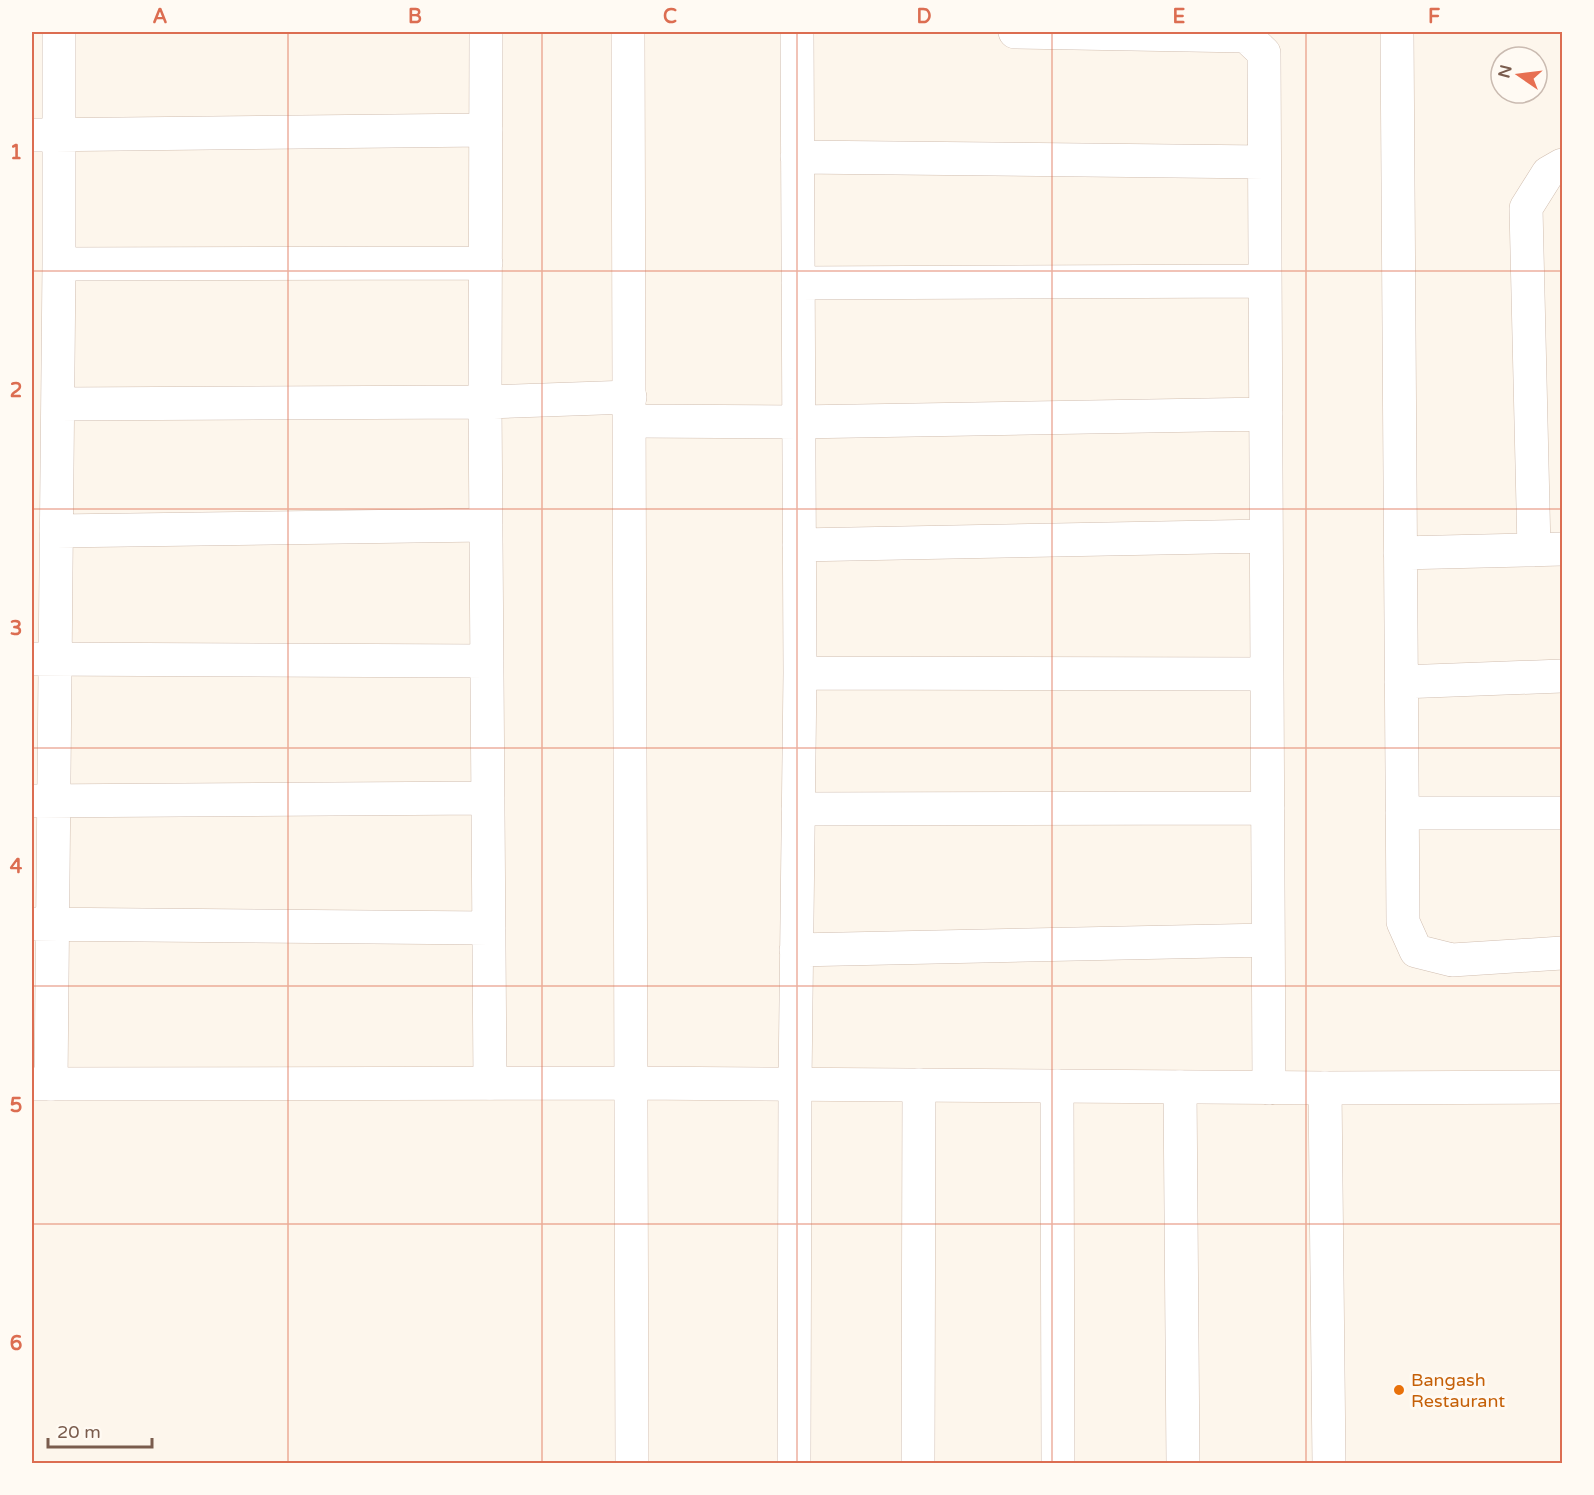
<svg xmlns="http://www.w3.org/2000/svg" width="1594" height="1495" font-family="'Varela Round',sans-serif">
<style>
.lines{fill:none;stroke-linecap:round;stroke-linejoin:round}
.street-casing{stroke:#d1beb0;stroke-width:34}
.secondary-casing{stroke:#d6c0b0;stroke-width:34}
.street{stroke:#fff;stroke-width:33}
.secondary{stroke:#fff;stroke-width:33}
.grid{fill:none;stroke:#dc6d51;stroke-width:1.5;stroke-opacity:0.55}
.food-dot{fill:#e8710a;stroke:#fffaf3;stroke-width:2}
.labels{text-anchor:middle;stroke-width:6;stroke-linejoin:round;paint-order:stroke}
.food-label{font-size:18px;fill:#c56008;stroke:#fffaf3;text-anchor:start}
.neatline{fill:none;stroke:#dc6d51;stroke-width:2}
.grid-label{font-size:20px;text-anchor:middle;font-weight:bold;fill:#dc6d51}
</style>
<rect width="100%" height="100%" fill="#fdf6ec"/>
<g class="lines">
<defs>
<path id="street" d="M486 32 485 402 490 1083
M1015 32 1246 36 1264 53 1269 1088
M1397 32 1403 922 1416 951 1452 960 1562 953
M32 135 486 130
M797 157 1264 162
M59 264 486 263
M798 283 1265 281
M58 404 485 402 630 397
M630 421 798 422 1266 414
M56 531 486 525
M799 545 1266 536
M1534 550 1526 208 1548 173 1562 165
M1400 553 1562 549
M32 659 487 661
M800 673 1267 674
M1401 682 1562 676
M33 801 488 798
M798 809 1268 808
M1402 813H1562
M32 924 489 928
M796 950 1268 940
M51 1084 59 264V32
M1057 1086 1058 1464
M1180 1087 1183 1464
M1325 1088 1329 1464
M794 1464 795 1084 800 673 797 32
M918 1464 919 1085"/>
<path id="secondary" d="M628 32 632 1464
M32 1084 632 1083 1325 1088 1562 1087"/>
</defs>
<!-- street casing -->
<use href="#street" class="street-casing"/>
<!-- secondary casing -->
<use href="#secondary" class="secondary-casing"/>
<!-- street -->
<use href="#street" class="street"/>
<!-- secondary -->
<use href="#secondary" class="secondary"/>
</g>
<!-- grid -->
<path class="grid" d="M288 32V1464M542 32V1464M797 32V1464M1052 32V1464M1306 32V1464M32 271H1562M32 509H1562M32 748H1562M32 986H1562M32 1224H1562"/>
<!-- markers -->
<circle class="food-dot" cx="1399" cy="1390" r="6"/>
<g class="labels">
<!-- food labels -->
<g class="food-label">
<text x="1411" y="1386">Bangash<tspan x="1411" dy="21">Restaurant</tspan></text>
</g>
</g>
<!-- border -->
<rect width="1594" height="1495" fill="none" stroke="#fffaf3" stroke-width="66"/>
<!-- north arrow -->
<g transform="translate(1519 75) rotate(284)"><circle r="28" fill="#fffaf3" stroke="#cabbb1" stroke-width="1.5"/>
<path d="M0-4.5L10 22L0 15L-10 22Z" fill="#e76f51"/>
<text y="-9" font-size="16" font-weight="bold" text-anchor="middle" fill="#7a5c4d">N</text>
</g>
<!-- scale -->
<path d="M48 1438v9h104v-9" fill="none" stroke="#7a5c4d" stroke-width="3"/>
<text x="57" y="1438" font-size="18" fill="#7a5c4d" stroke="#fffaf3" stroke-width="4.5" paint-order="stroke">20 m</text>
<rect x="33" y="33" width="1528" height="1429" class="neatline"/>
<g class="grid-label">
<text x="160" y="23">A</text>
<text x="415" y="23">B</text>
<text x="670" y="23">C</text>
<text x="924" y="23">D</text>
<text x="1179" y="23">E</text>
<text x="1434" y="23">F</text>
<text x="16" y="159">1</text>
<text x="16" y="397">2</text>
<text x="16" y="635">3</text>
<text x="16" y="873">4</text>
<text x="16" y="1112">5</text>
<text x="16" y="1350">6</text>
</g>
</svg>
